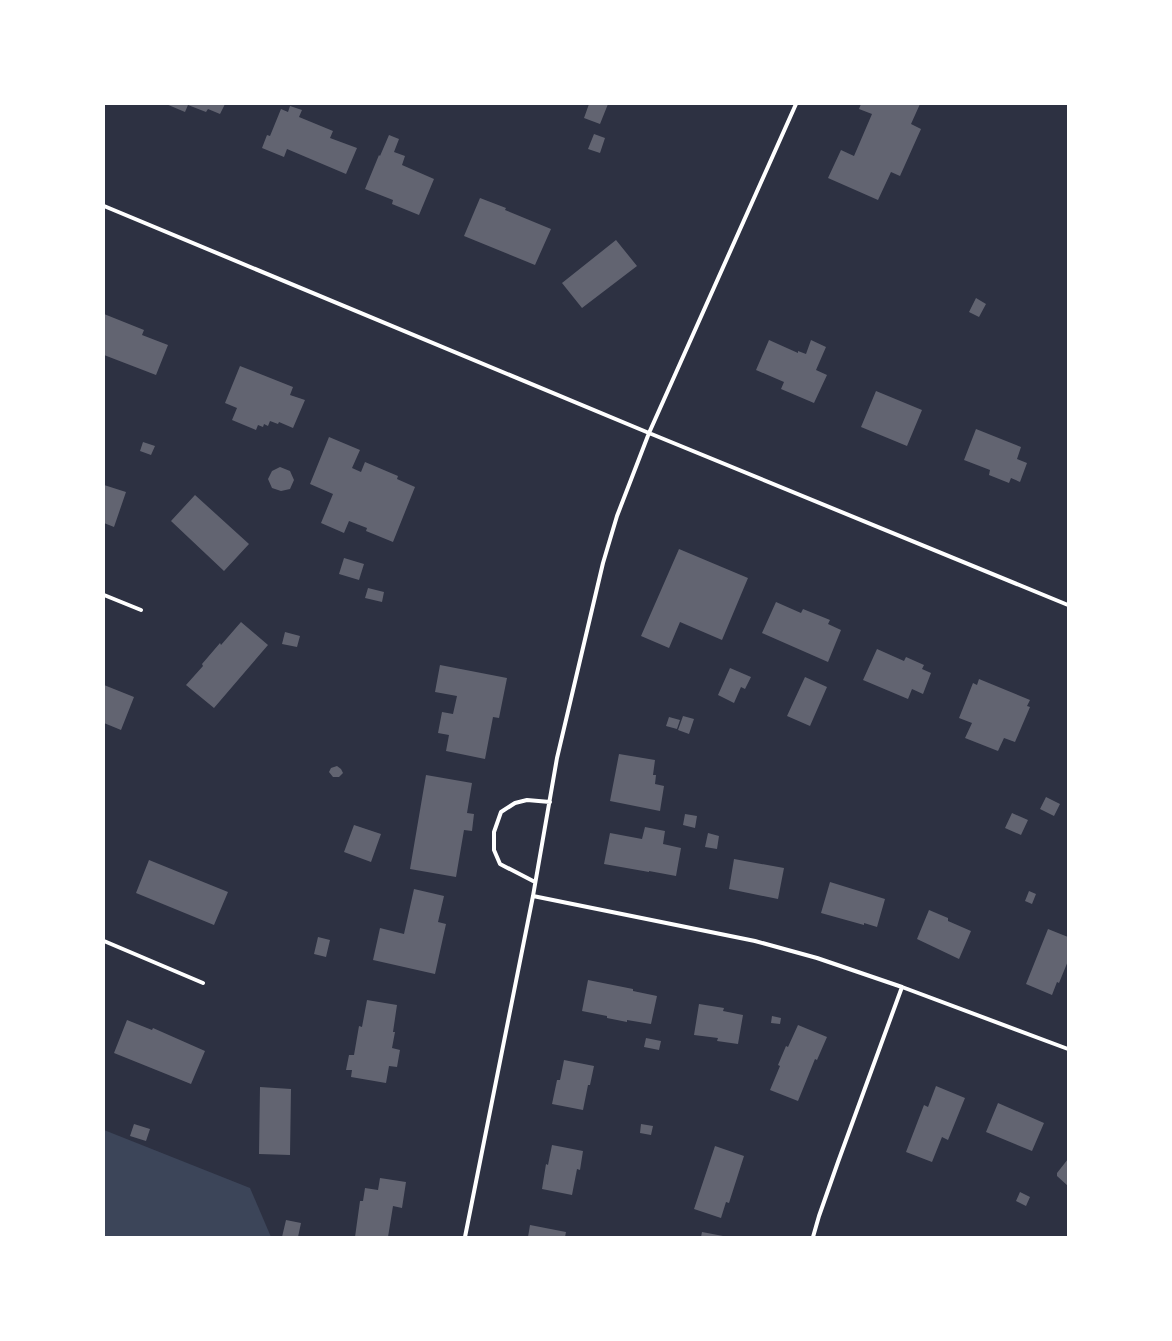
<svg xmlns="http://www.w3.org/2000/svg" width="1172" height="1341" font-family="'Crimson Pro',serif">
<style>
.green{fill:#3c4559}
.building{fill:#626471}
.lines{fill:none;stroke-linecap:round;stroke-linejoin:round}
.minor{stroke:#fff;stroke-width:4}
</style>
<rect width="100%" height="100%" fill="#2d3142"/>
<!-- green -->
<path class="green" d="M104 1130 250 1188 271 1237H104Z"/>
<!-- building -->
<path class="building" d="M166 104H225L220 114 208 109 206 112 188 105 185 112Z
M589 104H608L600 124 584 118Z
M861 104H920L911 124 921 129 900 176 891 172 878 200 828 178 841 150 854 156 872 114 859 109Z
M290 106 302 110 299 117 333 131 330 138 357 148 346 174 287 149 284 157 262 148 267 135 270 136 281 109 288 112Z
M594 134 605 138 600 153 588 149Z
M389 135 399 139 394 152 405 156 402 165 434 179 419 215 392 204 393 200 365 189 379 155 380 156Z
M480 198 506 208 505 210 551 229 535 265 464 236Z
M616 240 637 266 582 308 562 283Z
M976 298 986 304 979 317 969 312Z
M104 314 144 330 142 335 168 345 156 375 104 355Z
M769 340 798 353V351L806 354 811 340 826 347 816 370 827 375 814 403 781 389 784 382 756 370Z
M240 366 293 387 290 395 305 400 293 428 279 422 278 424 270 421 268 426 264 424 263 427 258 425 256 430 232 420 237 408 225 403Z
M876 391 922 410 907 446 861 427Z
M976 429 1021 447 1017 459 1027 463 1020 482 1011 478 1009 483 989 475 990 470 964 460Z
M329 437 360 450 352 468 361 472 365 462 398 476 397 479 415 487 393 542 366 531 367 528 349 521 344 533 321 523 333 494 310 484Z
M143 442 155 446 151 455 140 451Z
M280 467 290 471 294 480 290 489 281 491 272 488 268 479 272 471Z
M104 485 126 492 114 527 104 523Z
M195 495 249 544 224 571 171 521Z
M679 549 748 578 722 640 680 622 669 648 641 636Z
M344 558 364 564 359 580 339 574Z
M368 588 384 592 382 602 365 598Z
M776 602 801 613 803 609 830 620 828 624 841 630 828 662 762 633Z
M241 622 268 645 214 708 186 685 203 666 202 664 220 643 221 645Z
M285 632 300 636 297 647 282 644Z
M877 649 904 661 906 657 924 665 922 669 931 673 923 694 912 689 908 699 863 680Z
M440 665 507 678 499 718 493 717 485 759 446 751 449 735 438 733 442 712 453 714 457 696 435 692Z
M730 668 751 677 745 689 741 687 734 703 718 695Z
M805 677 827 687 810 726 787 716Z
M979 679 1030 700 1027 706 1030 707 1015 742 1004 738 998 751 965 738 972 723 959 718 973 683 977 685Z
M104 685 134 697 121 730 104 723Z
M683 716 694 719 689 734 678 730Z
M669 717 680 720 677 729 666 726Z
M619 754 655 760 653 775H656L655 784 664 786 660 811 610 801Z
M337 766 341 769 343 773 339 777H333L329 772 331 768Z
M426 775 472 783 467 813 474 814 472 831 464 830 456 877 410 869Z
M1046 797 1060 804 1054 816 1040 809Z
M1012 813 1028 820 1021 835 1005 828Z
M685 814 697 816 695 828 683 825Z
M354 825 381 834 371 862 344 852Z
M645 827 665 831 663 844 681 848 676 876 649 871V872L604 864 610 833 642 839Z
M708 833 719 836 717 849 705 847Z
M734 859 784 868 778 899 729 889Z
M149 860 228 892 214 925 136 893Z
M830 882 885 899 877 927 864 923V925L821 913Z
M414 889 444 896 438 922 446 924 435 974 373 960 380 928 404 934Z
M1029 891 1036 894 1032 904 1025 901Z
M929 910 948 918V921L971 931 959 959 917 939Z
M1048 929 1068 937V961L1059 983 1057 982 1052 995 1026 984Z
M318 937 330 940 326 957 314 954Z
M588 980 633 989V991L657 996 651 1024 627 1020V1022L607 1018V1016L582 1011Z
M367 1000 397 1005 393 1032H395L392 1048 400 1050 397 1067 389 1066 386 1083 351 1077 352 1070H346L349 1055H354L359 1026 362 1027Z
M699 1004 724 1008 723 1011 743 1015 738 1044 717 1041 718 1038 694 1035Z
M772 1016 781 1018 780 1024 771 1023Z
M127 1020 152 1030 153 1028 205 1051 191 1084 114 1053Z
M798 1025 827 1037 817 1060 815 1059 798 1101 770 1090 780 1066 778 1065 786 1046 788 1047Z
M646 1038 661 1041 659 1050 644 1047Z
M564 1060 594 1066 590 1085H588L583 1110 552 1104 557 1080H560Z
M936 1086 965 1098 948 1140 942 1137 932 1162 906 1152 924 1105 928 1107Z
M260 1087 291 1089 290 1155 259 1154Z
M998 1103 1044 1123 1032 1151 986 1132Z
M134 1124 150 1129 146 1141 130 1136Z
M641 1124 653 1126 651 1135 640 1133Z
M552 1145 583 1151 580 1170 577 1169 572 1195 542 1189 546 1164 548 1165Z
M715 1146 744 1156 729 1203 726 1202 721 1218 694 1209Z
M1068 1159V1186L1057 1176V1173Z
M380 1178 406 1182 402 1208 393 1206 388 1237H355L360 1201H363L365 1188 378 1190Z
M1020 1192 1030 1197 1026 1206 1016 1201Z
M286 1220 301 1223 298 1237H282Z
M530 1225 566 1232 565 1237H528Z
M702 1232 723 1236V1237H701Z"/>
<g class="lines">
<!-- minor -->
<path class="minor" d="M104 206 649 433 1068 605
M104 595 141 610
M535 882 500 864 494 850V832L501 812 515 803 527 800 550 802
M533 896 755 941 817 958 902 987 1068 1049
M104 941 203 983
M465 1237 533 896 557 758 603 563 617 516 649 433 796 104
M813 1237 819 1216 838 1162 902 987"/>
</g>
<!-- border -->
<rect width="1172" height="1341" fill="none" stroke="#ffffff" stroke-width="210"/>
</svg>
